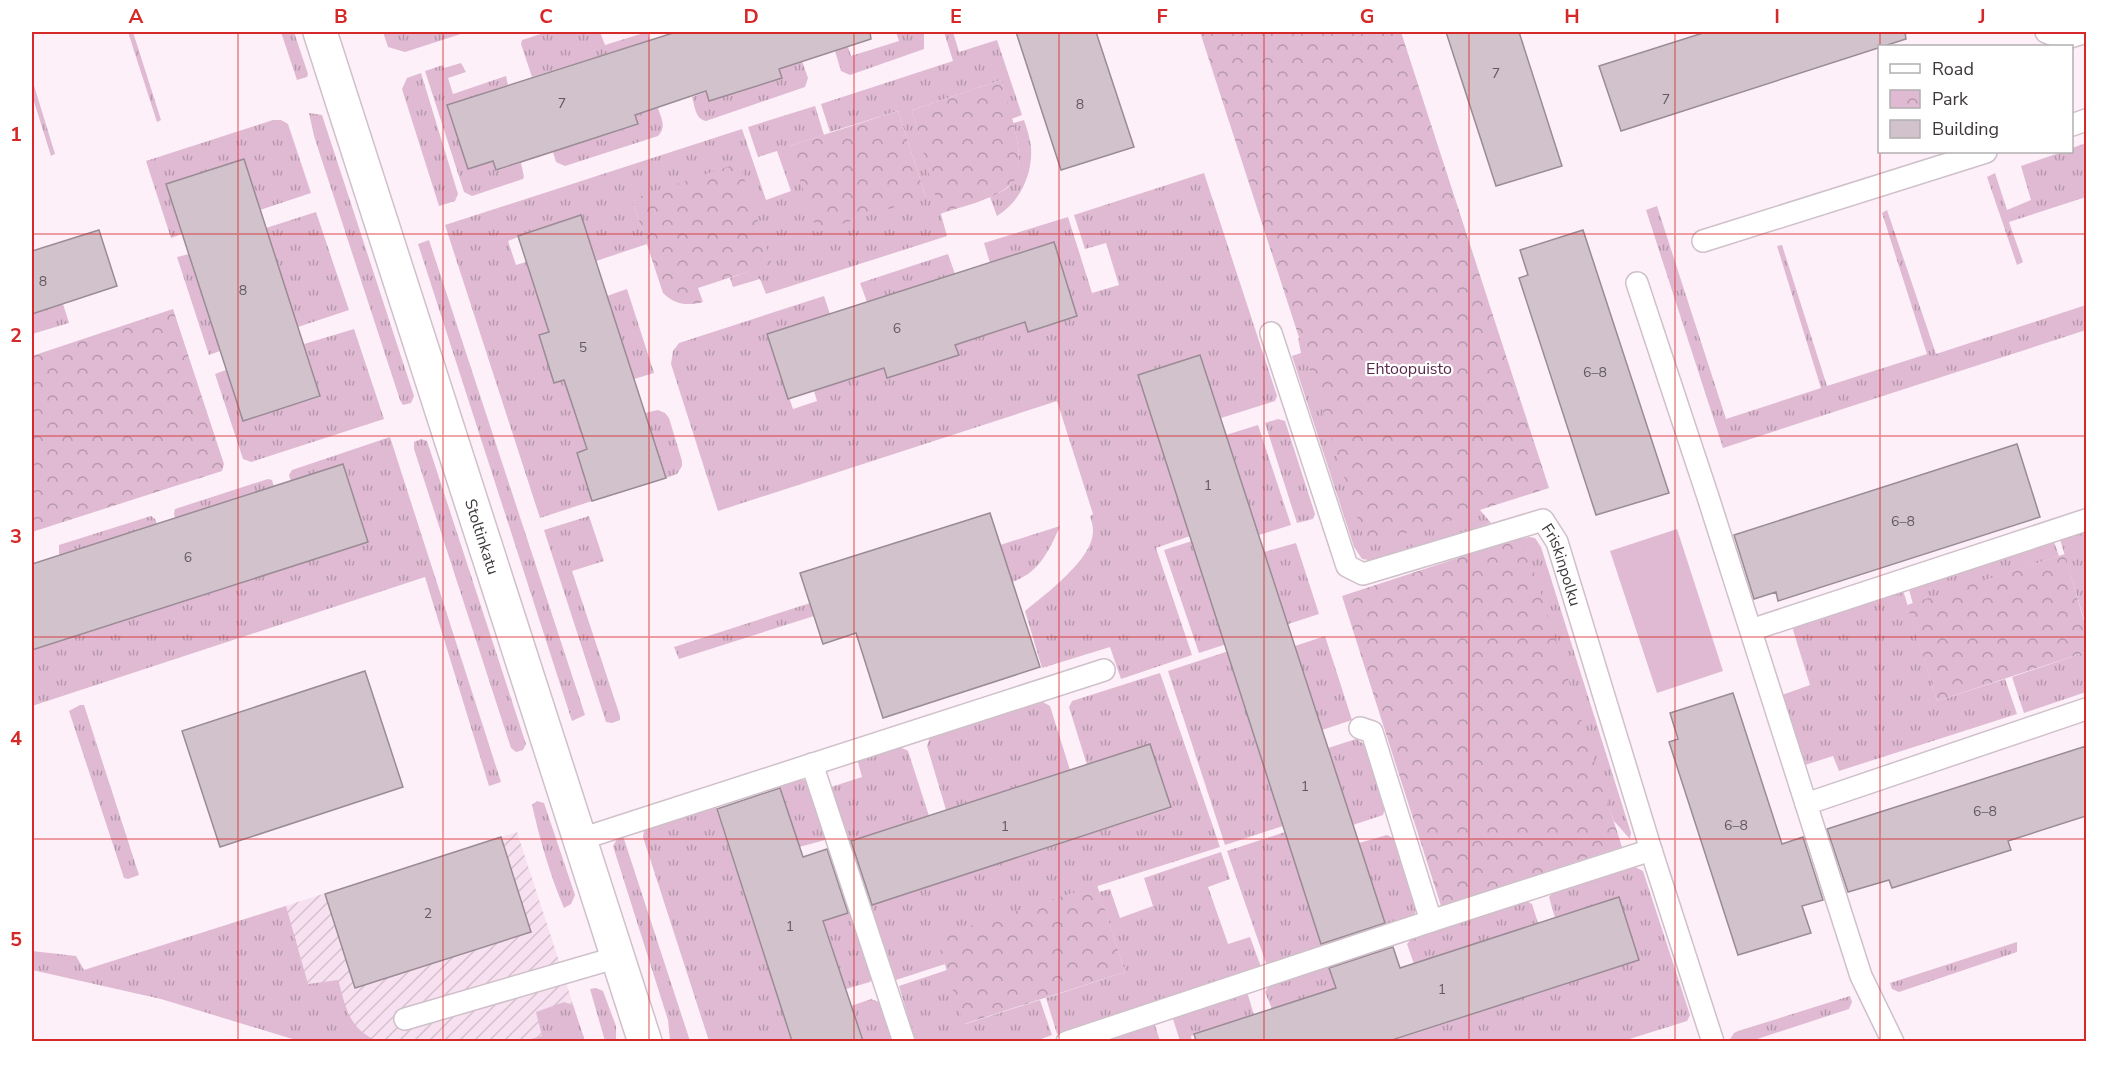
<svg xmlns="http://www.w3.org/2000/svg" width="2118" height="1073" font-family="'Nunito Sans',sans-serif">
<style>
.industrial{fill:url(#industrial-furrows)}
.grass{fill:url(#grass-tufts)}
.park{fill:url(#park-crowns)}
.pitch{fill:#dfbad2}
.building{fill:#d1c2cc;stroke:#9a8b95;stroke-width:1.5}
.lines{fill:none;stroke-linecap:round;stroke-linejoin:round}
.lane-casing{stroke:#cfc0ca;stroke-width:24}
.street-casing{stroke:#cfc0ca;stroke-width:36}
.lane{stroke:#fff;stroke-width:21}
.street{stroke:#fff;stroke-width:33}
.grid{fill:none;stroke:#d62828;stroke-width:1.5;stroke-opacity:0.55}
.labels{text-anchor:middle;stroke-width:4.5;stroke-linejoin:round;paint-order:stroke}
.number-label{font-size:14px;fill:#635a60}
.park-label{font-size:16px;fill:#59284b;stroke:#fff}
.street-label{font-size:16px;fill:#3e383c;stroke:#fff}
.neatline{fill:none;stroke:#d62828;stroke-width:2}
.grid-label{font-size:20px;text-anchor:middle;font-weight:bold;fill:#d62828}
</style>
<defs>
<pattern id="industrial-furrows" width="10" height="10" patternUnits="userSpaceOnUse" patternTransform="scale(1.5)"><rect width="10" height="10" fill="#f7e0ef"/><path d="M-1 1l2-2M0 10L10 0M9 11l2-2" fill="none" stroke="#d5c1ce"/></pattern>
<pattern id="grass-tufts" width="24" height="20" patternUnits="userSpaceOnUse" patternTransform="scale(1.5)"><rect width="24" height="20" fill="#dfbad2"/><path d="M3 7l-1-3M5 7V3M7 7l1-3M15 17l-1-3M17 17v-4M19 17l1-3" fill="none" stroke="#b698ac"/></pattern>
<pattern id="park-crowns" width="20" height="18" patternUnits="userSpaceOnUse" patternTransform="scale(1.5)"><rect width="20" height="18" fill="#dfbad2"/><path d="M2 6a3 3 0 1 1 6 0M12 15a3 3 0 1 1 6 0" fill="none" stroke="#b698ac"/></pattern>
</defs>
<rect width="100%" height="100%" fill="#fdf0f9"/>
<!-- industrial -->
<path class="industrial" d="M517 832 585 1041H299L176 941Z"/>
<!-- grass -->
<path class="grass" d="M128 32H133L161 120 157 122Z
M281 32H294L308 74 307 77 297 80Z
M383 32H467L405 52 388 47Z
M547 32H600L605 45 647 32 650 40 532 77 521 44 522 40Z
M896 32H924V49L850 75 841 71 835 51 848 47 851 56 899 41Z
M944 32H953L959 52 997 40 1022 115 1011 119 1001 80 912 110 947 236 766 294 760 279 733 287 730 278 772 263 632 199 647 244 596 261 581 215 518 236V237L508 241 516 265 526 262 549 332 539 335 554 383 564 380 587 449 577 453 592 501 540 518 445 225 742 129 766 200 791 191 777 151 758 157 748 127 815 106 824 135 789 146 926 197 898 111 830 132 821 104 953 61Z
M802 61 808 78 805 87 706 121C695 119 695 106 692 97L706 92 709 101 781 78 779 69Z
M461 63 466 72 448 78 453 94 506 76 508 85 448 105 468 169 493 161 496 171 521 163 524 177 523 179 472 196 464 192 425 71 443 65 444 68Z
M421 73 458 194 455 201 439 206 402 89 407 78Z
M32 79 55 154 51 156 32 95Z
M658 108C661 118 667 127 658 136L565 166 556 162 550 142 568 147 638 125 635 115Z
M309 113 322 115 414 396 411 403 403 405 400 400 314 136Z
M273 120H281L288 124 311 193 260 210 244 159 182 234 171 238 146 161Z
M1024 120C1027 129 1030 138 1031 147 1033 174 1020 202 997 216L990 197C996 194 1007 190 1011 184 1024 168 1018 141 1013 123Z
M2086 143V197L2009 222 2023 262 2017 265 1987 177 1995 173 2007 210 2031 200 2021 166 2062 152H2072V148Z
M1204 173 1277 396 1275 401 1221 418 1200 355 1138 375 1190 536 1156 548 1192 655 1121 679 1110 647 1042 668 1025 611C1045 594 1094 559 1093 530 1093 525 1091 520 1090 516L1093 514 1057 401 718 511 671 364 673 351 679 343 824 296 830 314 767 334 793 409 817 401 814 391 884 368 887 378 958 355 955 345 1025 322 1029 332 1076 316 1054 242 990 263 984 243 1068 217 1092 293 1119 285 1106 243 1085 249 1074 215Z
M1657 206 1726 419 1821 388 1777 246 1782 245 1827 386 1927 354 1882 213 1887 210 1936 354 2086 305V330L1723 448 1646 210Z
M316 212 349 310 298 327 266 228Z
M429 240 585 715 572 721 418 244Z
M189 254 220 351 209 355 177 257Z
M948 254 955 274 867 302 860 283Z
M627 289 654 373 634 379 607 296Z
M63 304 69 323 32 334V314Z
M354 329 384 419 251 462 243 459 215 374 226 370 243 421 320 397 304 344Z
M1298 338H1302L1480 510 1491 523 1375 561 1362 559 1354 547 1292 356 1301 353Z
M658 410 665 413 669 418 682 461V466L677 474 666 478 645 413Z
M1278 419 1285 421 1315 514 1313 519 1297 523 1265 423Z
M1258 425 1291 525 1259 535 1226 435Z
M390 437 501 782 489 786 425 577 32 706V650L368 542 343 464 291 481 289 475 292 470Z
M421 439 427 441 526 744 523 750 516 752 511 748 414 449V442Z
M268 479 272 480 274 487 175 518 174 514 175 509Z
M151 516 155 519 157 524 59 555V545Z
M589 516 604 561 572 571 620 716V720L612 723 606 722 544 530Z
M1060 526C1049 551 1039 573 1012 582L1000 545Z
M2086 527V618L2084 619 2059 536Z
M1529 537 1535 538 1541 547 1631 833 1630 839 1614 821 1510 541Z
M2050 539 2054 542 2059 556 1913 604 1908 586Z
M1192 541 1264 552 1296 543 1319 614 1199 653 1164 550Z
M1902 587 1937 701 2005 679 2017 714 1839 771 1833 756 1805 765 1782 695 1810 685 1793 630 1795 623Z
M810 603 814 616 679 659 674 647Z
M1283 633 1289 648 1325 636 1352 720 1322 730 1302 667 1238 687 1283 826 1225 845 1168 671Z
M2086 652V692L2024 713 2012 677Z
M1160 673 1220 847 937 937 945 964 896 980 831 787 862 777 857 759C870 755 895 741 908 751L929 816 886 900 1171 808 1150 744 1087 765 1069 707 1072 701Z
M1041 701 1050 706 1070 770 946 810 927 746 930 737Z
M80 705H84L139 875 128 879 124 878 69 711Z
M1356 739 1364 744 1385 808 1383 815 1353 825 1328 748Z
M799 779 808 781 826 835 825 840 799 847 779 784Z
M537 801 544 803 545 806 575 895 571 904 564 908C550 875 540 840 532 805Z
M715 805 792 1041H709L643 837 644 831 647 828Z
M1285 832 1379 906 1359 843 1387 835 1395 839 1417 907 1414 917 1267 966 1227 851Z
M623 836 690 1041H670L668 1020 613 846 617 839Z
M1221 852 1230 879 1208 887 1228 944 1250 937 1261 967 1057 1034 1046 998 1125 972 1099 892 1110 889 1120 918 1153 906 1144 878Z
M827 858 834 861 872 978 870 982 846 989 805 864Z
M1633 866 1643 871 1690 1015 1687 1021 1623 1041 1389 1042 1639 960 1619 897 1555 918 1549 897 1553 893Z
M1526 901 1532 904 1538 923 1414 964 1407 944 1411 939Z
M286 906 308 984 338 980C346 1007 348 1028 377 1041H299L161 999 32 970V951L76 956 84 970Z
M2017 942V952L1899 992 1892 989 1890 983Z
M1389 947 1396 969 1272 1009 1265 992 1269 986Z
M947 970 965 1024 1040 1000 1052 1035 1033 1042 915 1041 899 986Z
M596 988 603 991 616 1026V1041H605L590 989Z
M1244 993 1248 995 1254 1015 1191 1036 1192 1042 1180 1041 1172 1016Z
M1850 996 1852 1002 1849 1009 1751 1041H1729L1734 1033 1738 1031Z
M871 999 879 1002 892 1041H863L851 1006Z
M564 1002 573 1005 585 1041H523L542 1036 536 1012Z
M1154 1022 1160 1041 1095 1042Z"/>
<!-- park -->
<path class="park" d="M1200 32H1401L1549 488 1379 542 1374 543 1364 538Z
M1001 80C1007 104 1033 168 1009 186 990 201 963 206 940 214L912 110Z
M898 111 926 197 817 232 789 146Z
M739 163 772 264 698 288 703 302C687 306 675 305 663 293L632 199Z
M173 309 224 464 222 471 32 532V356Z
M1510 541H1520L1527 550 1622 847 1441 906 1342 596Z
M2065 554 2086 628V652L1937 701 1907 605Z
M1097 885 1125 972 964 1024 936 937Z"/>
<!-- pitch -->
<path class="pitch" d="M1677 529 1723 671 1657 693 1610 551Z"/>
<!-- building -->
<path class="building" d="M676 32H870L871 39 779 69 782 78 709 101 706 91 635 115 638 124 496 170 493 161 468 169 447 105Z
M1016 32H1096L1134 147 1061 170Z
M1446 32H1519L1562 166 1496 186Z
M1706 32H1905L1906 39 1621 131 1599 66Z
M244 159 320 396 243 421 166 184Z
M581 215 666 478 592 501 577 453 587 449 564 380 554 383 539 335 549 332 518 236Z
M99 230 117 286 32 314V251Z
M1583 230 1669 493 1596 515 1519 278 1528 275 1520 250Z
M1054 242 1077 316 1028 332 1025 322 955 345 959 355 934 363 887 378 884 368 788 399 767 334Z
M1200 355 1385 923 1321 944 1138 375Z
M2017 444 2040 517 1778 601 1776 592 1754 599 1734 535Z
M343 464 368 542 32 650V564Z
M990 513 1040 667 883 718 856 633 823 644 800 573Z
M365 671 403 787 220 847 182 731Z
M1733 693 1782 844 1803 837 1823 900 1802 906 1811 933 1738 955 1669 742 1678 739 1670 713Z
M1150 744 1171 807 872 905 851 841Z
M2086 746V816L2008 841 2011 850 1892 888 1889 880 1848 892 1827 829Z
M780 788 803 857 827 849 848 913 823 921 863 1041H792L717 809Z
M501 837 531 932 355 988 325 894Z
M1619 897 1639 960 1389 1041H1196L1194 1034 1336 988 1329 968 1393 947 1400 968Z"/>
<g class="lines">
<defs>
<g id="lane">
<path d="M2046 32 2064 39 2086 32"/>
<path d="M2072 125 2086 120"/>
<path d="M1703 241 1986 152"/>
<path d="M1637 283 1708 497 1861 976 1893 1042"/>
<path id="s1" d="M1271 333 1347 566 1363 574 1543 520 1557 542 1651 850 1713 1042"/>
<path d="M1751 630 2086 520"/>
<path d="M1360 728 1372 732 1431 921 1651 850"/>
<path d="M812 764 904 1042"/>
<path d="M1806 804 2086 709"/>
<path d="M581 839 1104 670"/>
<path d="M405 1019 618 957"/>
<path d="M1067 1042 1431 921"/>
</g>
<g id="street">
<path id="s2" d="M320 32 645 1042"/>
</g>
</defs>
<!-- lane casing -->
<use href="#lane" class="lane-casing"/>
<!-- street casing -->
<use href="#street" class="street-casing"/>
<!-- lane -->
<use href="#lane" class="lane"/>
<!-- street -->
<use href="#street" class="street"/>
</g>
<!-- grid -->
<path class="grid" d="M238 32V1042M443 32V1042M649 32V1042M854 32V1042M1059 32V1042M1264 32V1042M1469 32V1042M1675 32V1042M1880 32V46M1880 152V1042M32 234H2086M32 436H2086M32 637H2086M32 839H2086"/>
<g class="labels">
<!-- number labels -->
<g class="number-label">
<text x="1496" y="78">7</text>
<text x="1666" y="104">7</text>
<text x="562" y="108">7</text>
<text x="1080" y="109">8</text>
<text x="43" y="286">8</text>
<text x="243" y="295">8</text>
<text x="897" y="333">6</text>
<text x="583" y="352">5</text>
<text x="1595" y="377">6–8</text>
<text x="1208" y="490">1</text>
<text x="1903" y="526">6–8</text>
<text x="188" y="562">6</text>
<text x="1305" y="791">1</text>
<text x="1985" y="816">6–8</text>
<text x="1736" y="830">6–8</text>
<text x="1005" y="831">1</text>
<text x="428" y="918">2</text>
<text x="790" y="931">1</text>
<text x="1442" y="994">1</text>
</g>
<!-- park labels -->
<g class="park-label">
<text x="1409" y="374">Ehtoopuisto</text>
</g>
<!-- street labels -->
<g class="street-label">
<text dy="6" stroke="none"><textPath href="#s2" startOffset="530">Stoltinkatu</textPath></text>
<text dy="6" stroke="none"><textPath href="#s1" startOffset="500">Friskinpolku</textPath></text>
</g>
</g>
<!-- border -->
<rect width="2118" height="1073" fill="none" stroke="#ffffff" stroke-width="66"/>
<!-- legend -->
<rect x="1878" y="45" width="195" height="108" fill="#ffffff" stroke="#b2afb1" stroke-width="1.5"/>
<rect x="1890" y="64" width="30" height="9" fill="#ffffff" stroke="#b2afb1" stroke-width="1.5"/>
<text x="1932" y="75" font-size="18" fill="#3e383c">Road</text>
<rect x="1890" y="90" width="30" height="18" fill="url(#park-crowns)" stroke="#b2afb1" stroke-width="1.5"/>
<text x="1932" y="105" font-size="18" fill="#3e383c">Park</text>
<rect x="1890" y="120" width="30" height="18" fill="#d1c2cc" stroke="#b2afb1" stroke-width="1.5"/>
<text x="1932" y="135" font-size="18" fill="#3e383c">Building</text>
<rect x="33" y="33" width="2052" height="1007" class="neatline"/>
<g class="grid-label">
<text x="136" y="23">A</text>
<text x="341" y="23">B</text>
<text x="546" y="23">C</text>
<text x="751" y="23">D</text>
<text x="956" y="23">E</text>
<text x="1162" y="23">F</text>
<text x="1367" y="23">G</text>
<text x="1572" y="23">H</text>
<text x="1777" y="23">I</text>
<text x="1982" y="23">J</text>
<text x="16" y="141">1</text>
<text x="16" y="342">2</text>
<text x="16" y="543">3</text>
<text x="16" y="745">4</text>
<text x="16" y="946">5</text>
</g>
</svg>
